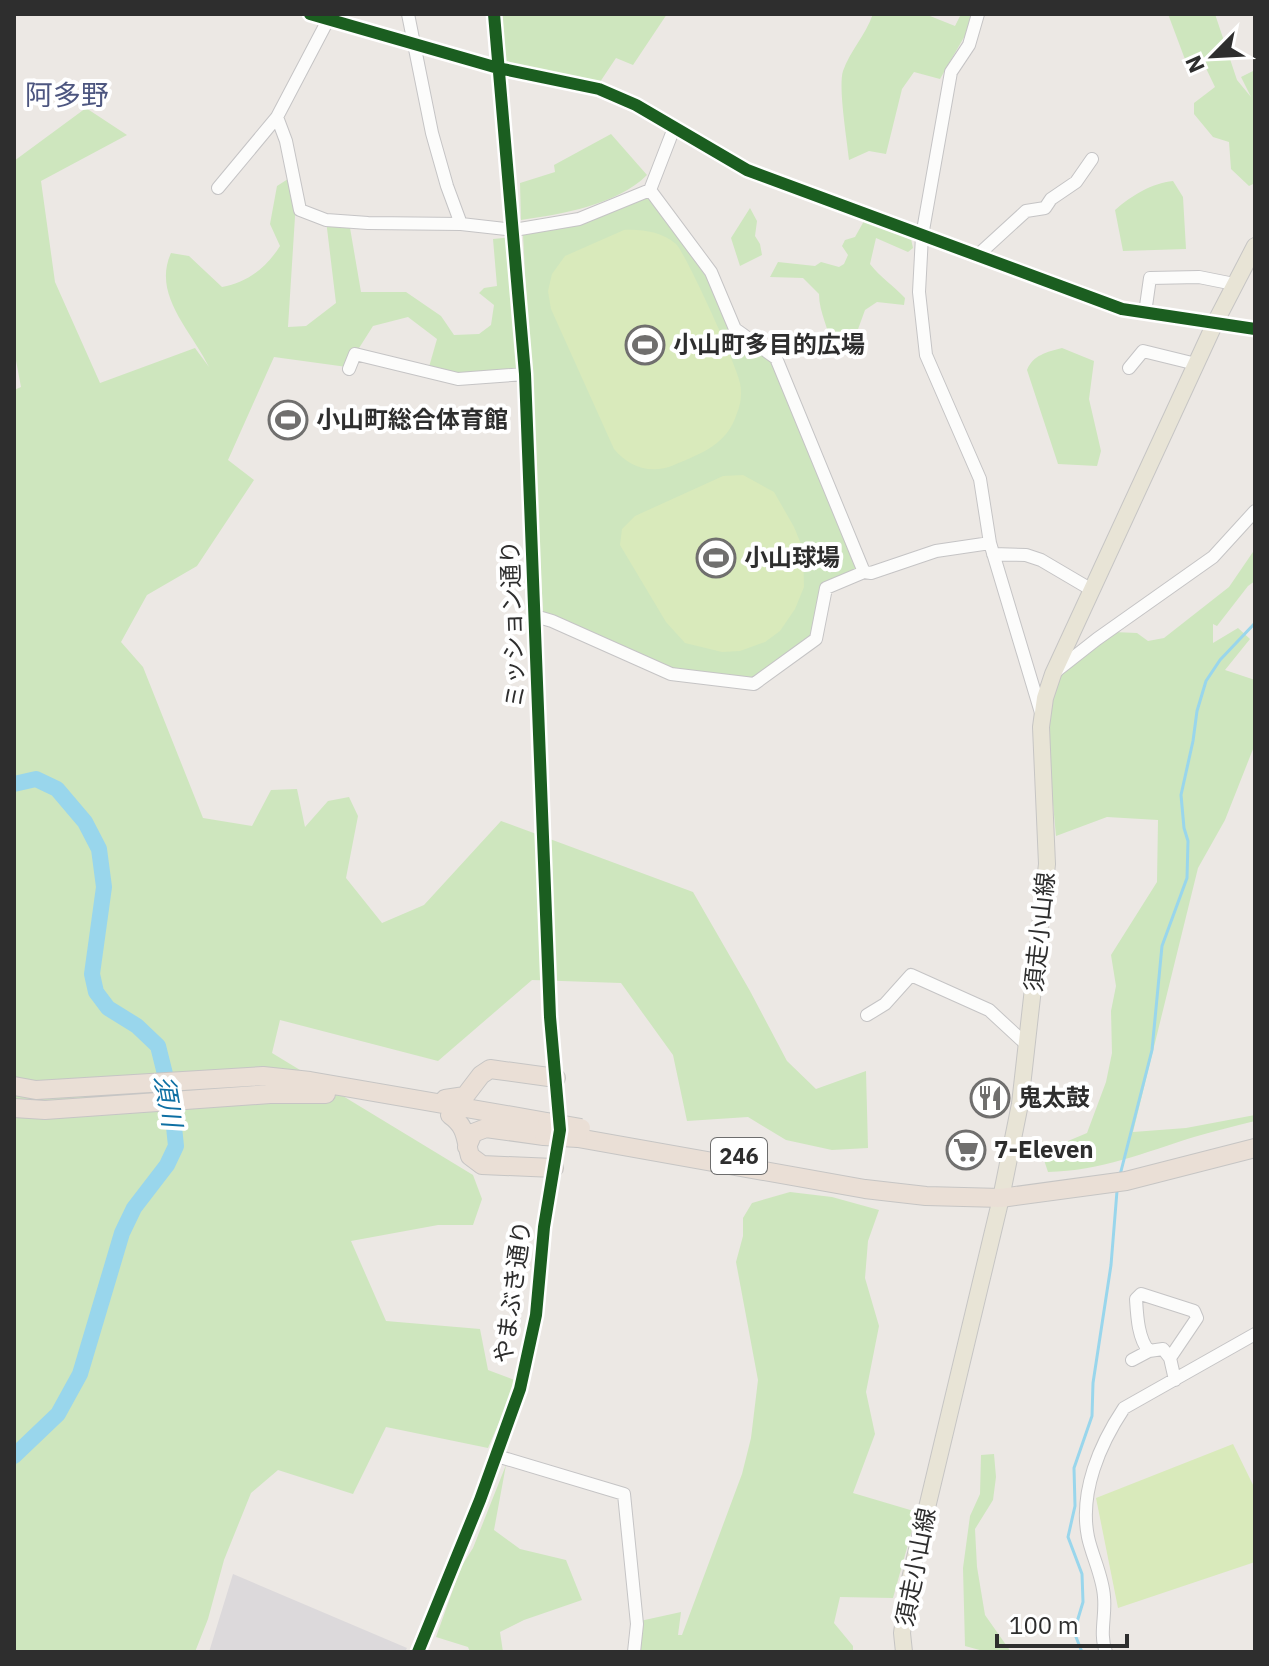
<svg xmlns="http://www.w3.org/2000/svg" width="1269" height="1666" font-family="'IBM Plex Sans','Noto Sans JP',sans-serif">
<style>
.industrial{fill:#dcd9db}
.green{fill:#cee6be}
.pitch{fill:#d9eabb}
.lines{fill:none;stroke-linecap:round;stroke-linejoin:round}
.stream{stroke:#99d6ec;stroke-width:3}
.river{stroke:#99d6ec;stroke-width:16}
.minor-casing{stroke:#c5c4c5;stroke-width:14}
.major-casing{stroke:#c6c5c4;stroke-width:18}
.highway-casing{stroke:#c6c5c4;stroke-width:20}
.minor{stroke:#fcfcfb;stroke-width:12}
.major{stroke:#e8e4d6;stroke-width:16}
.highway{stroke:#eadfd6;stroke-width:18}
.highway-bridge-casing{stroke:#c6c5c4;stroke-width:20;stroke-linecap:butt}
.highway-bridge{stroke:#eadfd6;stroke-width:18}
.cycleway-casing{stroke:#fff;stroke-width:17}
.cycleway{stroke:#1b5e20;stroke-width:12}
.labels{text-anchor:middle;stroke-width:8;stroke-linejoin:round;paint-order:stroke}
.shield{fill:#fff;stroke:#6d6d6d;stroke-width:2}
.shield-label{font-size:22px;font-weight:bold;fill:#2e2e2e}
.poi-label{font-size:24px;font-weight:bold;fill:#2e2e2e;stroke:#fff;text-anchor:start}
.street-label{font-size:24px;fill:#2e2e2e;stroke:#fff}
.water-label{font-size:26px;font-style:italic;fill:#0d6fa3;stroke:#fff}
.quarter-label{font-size:28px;fill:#4d5680;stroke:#fff}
</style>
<rect width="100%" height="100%" fill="#ece8e4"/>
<!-- industrial -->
<path class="industrial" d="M233 1574 407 1648 405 1652H209Z"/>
<!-- green -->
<path class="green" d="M500 14H667L633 65 616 58 600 82 498 65Z
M873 14H925L955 26 961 14H973L967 32 940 79 914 72 902 89 886 154 869 151 849 160C847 140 838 87 843 71 850 51 865 36 873 14Z
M1168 14H1215L1237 80 1251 97 1241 77 1255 70V183L1249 186 1231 169 1229 142 1213 137 1194 114V103L1215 87 1203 62 1189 70Z
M86 108 127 135 41 181 55 282 100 383 195 348 209 367C191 330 152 295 171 253L189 256 222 287C248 282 266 268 280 246L270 224 277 186 288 179 296 201 288 327 306 326 336 303 326 220 349 222 361 292H406L441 316 454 335 479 334 491 325 494 305 479 293 484 288 497 286 493 239 513 237 522 374 472 383 429 367 437 339 408 317 373 326 347 367 274 357 228 460 254 480 197 566 147 595 121 642 143 667 203 818 252 826 271 790 297 789 305 827 328 801 349 797 358 816 346 878 382 923 424 905 501 821 693 892 750 991 787 1061 816 1089 866 1071 868 1148 832 1150 786 1140 748 1117 687 1121 673 1055 621 983 532 980 438 1061 280 1020 272 1053 473 1175 482 1199 473 1225H438L351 1241 386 1321 480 1329 488 1370 517 1381 488 1448 386 1427 353 1494 278 1470 251 1493 224 1560 208 1619 195 1652H14V390L21 387 14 350V161Z
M611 134 647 175C617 205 562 214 521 220L520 183 555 172 554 165Z
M1173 181 1183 197 1186 249 1123 251 1115 210C1131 196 1152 183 1173 181Z
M644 196 651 198 709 281 732 332 771 359 858 565 856 571 823 585 812 637 751 679 671 670 543 612 523 235 530 230Z
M750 208 757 221 755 236 760 244 762 255 740 266 731 238Z
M864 221 906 234 911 239 913 248 908 252 876 238 870 264C881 278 893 285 905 298L904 305 877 302 865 310 853 343 830 347C830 328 819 314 819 294L803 278 770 277 778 262 815 266 821 262 839 267 844 264 848 255 842 246 845 240 855 237Z
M1062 348 1094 361 1089 399 1101 451 1097 466 1058 464 1027 370C1033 355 1047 352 1062 348Z
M1255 549V581L1248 586 1217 626 1213 624V643L1238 628 1250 639 1225 670 1255 680V744L1225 820 1198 868 1133 1132 1186 1128 1255 1115V1121C1235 1126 1214 1131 1194 1137 1146 1152 1100 1171 1048 1172L1038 1142 1068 1141 1087 1133 1106 1082 1112 1053 1111 1011 1116 986 1111 955 1157 882 1158 820 1107 817 1056 836 1045 717 1060 676 1114 632 1137 633 1148 641 1164 638 1229 587Z
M790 1192 832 1197 879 1210 868 1241 865 1278 879 1326 866 1392 875 1434 853 1493 917 1512 893 1598 840 1597 834 1623 853 1646V1652H639L640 1621 681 1612 678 1635H682L742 1474 751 1438 758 1380 736 1262 743 1236V1218L752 1203Z
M994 1454 996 1477 993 1500 975 1529 977 1567 985 1615 1011 1652H987L965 1646 963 1568 970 1516 980 1494 981 1455Z
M506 1465 494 1530 520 1549 566 1560 582 1600 524 1620 500 1632 503 1652H470L468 1647 436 1637 461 1567 473 1548Z"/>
<!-- pitch -->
<path class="pitch" d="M624 230C642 229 662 232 676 244 685 252 738 368 740 383 742 393 741 404 737 413 727 445 702 453 674 465 651 475 629 467 614 449L551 309 548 291 552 274 565 256Z
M743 475 774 492 794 527 803 549 804 587 795 609 780 631 765 642 740 651 722 652 685 643 666 622 620 545 622 529 635 516 723 476Z
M1233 1444 1255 1489V1562L1118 1608 1096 1498Z"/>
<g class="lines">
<!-- stream -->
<path class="stream" d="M1120 1175 1152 1050 1162 946 1187 878 1188 841 1184 828 1181 795 1193 741 1197 711 1206 681 1220 660 1255 623
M1082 1652 1074 1632 1083 1602 1082 1574 1068 1537 1075 1506 1074 1468 1092 1416 1093 1383 1111 1265 1117 1191"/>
<!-- river -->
<path class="river" d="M14 784 36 779 57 789 85 822 99 849 104 887 92 974 96 992 108 1008 137 1026 158 1046 171 1098 176 1146 167 1165 134 1208 122 1233 80 1374 58 1414 14 1456"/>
<defs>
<path id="minor" d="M310 14 498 68 599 89 636 105 747 170 1122 309 1255 329
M408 14 432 133 447 186 461 224
M978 14 969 45 951 72 922 236 919 292 926 355 980 479 990 543 1042 716
M277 117 286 141 300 210 326 220 368 223 461 224 514 230 579 219 650 190 674 128
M218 188 277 117 328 20
M650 190 711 272 735 329 776 358 864 572
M978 255 1026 211 1045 208 1051 199 1076 182 1092 159
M1145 313 1150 278 1199 277 1234 284
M1129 368 1143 351 1196 364
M349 369 355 354 458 379 525 374
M993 554 1026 555 1041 560 1092 590
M535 616 552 621 671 674 754 684 816 639 826 588 864 572 871 573 936 551 990 543
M1055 672 1097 639 1213 557 1255 511
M867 1015 885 1004 911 975 989 1010 1028 1046
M1170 1358 1197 1318 1194 1311 1141 1294 1136 1299C1137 1315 1138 1339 1149 1351L1163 1349 1170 1358 1175 1380
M1132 1360 1149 1351
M497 1456 624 1494 637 1624 634 1652
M418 1652 480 1500 520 1389 536 1315 544 1227 560 1130 550 1017 525 374 494 14
M1106 1652C1099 1634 1106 1616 1104 1597 1103 1577 1092 1556 1088 1537 1079 1492 1100 1444 1124 1408L1255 1334"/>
<path id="major" d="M904 1652 902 1633 909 1583 1001 1198 1020 1104 1047 864 1041 727 1045 698 1053 674 1215 323 1255 246"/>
<path id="highway" d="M14 1086 36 1090 263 1076 310 1081 547 1122
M445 1099 465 1096 481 1075 490 1069 556 1078
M14 1108 45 1110 270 1094H326
M450 1115C467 1127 465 1138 470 1156L482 1165 554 1168
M578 1138 865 1189 926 1196 1001 1198 1126 1181 1255 1148
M467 1147 473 1133 486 1128 544 1136"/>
</defs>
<!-- minor casing -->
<use href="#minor" class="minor-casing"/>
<!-- major casing -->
<use href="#major" class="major-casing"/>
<!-- highway casing -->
<use href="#highway" class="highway-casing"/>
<!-- minor -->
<use href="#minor" class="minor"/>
<!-- major -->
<use href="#major" class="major"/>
<!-- highway -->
<use href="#highway" class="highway"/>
<defs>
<path id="highway-bridge" d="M547 1122 581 1128
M544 1136 578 1138"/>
</defs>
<!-- highway-bridge casing -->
<use href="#highway-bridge" class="highway-bridge-casing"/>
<!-- highway-bridge -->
<use href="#highway-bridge" class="highway-bridge"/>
<defs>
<path id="cycleway" d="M310 14 498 68 599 89 636 105 747 170 1122 309 1255 329
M418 1652 480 1500 520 1389 536 1315 544 1227 560 1130 550 1017 525 374 494 14"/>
</defs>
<!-- cycleway casing -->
<use href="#cycleway" class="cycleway-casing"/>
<!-- cycleway -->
<use href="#cycleway" class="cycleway"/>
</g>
<!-- icons -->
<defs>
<symbol id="stadium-ring" viewBox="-11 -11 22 22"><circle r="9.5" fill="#fff" stroke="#706f6e" stroke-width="1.5"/><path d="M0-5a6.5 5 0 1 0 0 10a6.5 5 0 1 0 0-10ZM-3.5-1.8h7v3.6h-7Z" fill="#706f6e"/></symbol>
<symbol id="restaurant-ring" viewBox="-11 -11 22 22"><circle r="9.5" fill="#fff" stroke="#706f6e" stroke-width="1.5"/><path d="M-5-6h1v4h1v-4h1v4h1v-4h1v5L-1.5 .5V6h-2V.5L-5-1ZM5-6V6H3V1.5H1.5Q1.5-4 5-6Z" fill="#706f6e"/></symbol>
<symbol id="supermarket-ring" viewBox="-11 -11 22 22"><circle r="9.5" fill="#fff" stroke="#706f6e" stroke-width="1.5"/><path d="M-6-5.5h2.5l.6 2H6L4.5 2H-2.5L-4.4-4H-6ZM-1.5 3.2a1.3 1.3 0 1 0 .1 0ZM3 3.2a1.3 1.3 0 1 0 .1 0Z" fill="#706f6e"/></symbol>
</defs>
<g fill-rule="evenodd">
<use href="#stadium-ring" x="623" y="323" width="44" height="44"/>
<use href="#stadium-ring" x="266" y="398" width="44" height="44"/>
<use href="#stadium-ring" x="694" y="536" width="44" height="44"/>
<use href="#restaurant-ring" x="968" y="1076" width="44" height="44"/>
<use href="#supermarket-ring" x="944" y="1128" width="44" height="44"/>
</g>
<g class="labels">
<!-- shield labels -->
<rect class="shield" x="711" y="1138" width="56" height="36" rx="6"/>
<g class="shield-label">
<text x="739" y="1164">246</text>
</g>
<!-- poi labels -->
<g class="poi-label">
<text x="673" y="353">小山町多目的広場</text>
<text x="316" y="428">小山町総合体育館</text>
<text x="744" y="566">小山球場</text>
<text x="1018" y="1106">鬼太鼓</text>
<text x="994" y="1158">7-Eleven</text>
</g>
<!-- street labels -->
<g class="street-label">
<text transform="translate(513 624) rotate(-92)" y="8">ミッション通り</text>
<text transform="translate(1040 932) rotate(-84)" y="8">須走小山線</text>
<text transform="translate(513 1292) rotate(-82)" y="8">やまぶき通り</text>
<text transform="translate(916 1567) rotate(-79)" y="8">須走小山線</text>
</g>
<!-- water labels -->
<g class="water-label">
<text transform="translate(168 1101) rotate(80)" y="9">須川</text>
</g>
<!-- quarter labels -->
<g class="quarter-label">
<text x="67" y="105">阿多野</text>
</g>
</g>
<!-- border -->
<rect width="1269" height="1666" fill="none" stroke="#2e2e2e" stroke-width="32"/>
<!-- north arrow -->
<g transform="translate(1213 56) rotate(246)" stroke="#ffffff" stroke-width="6" paint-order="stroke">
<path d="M0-6L14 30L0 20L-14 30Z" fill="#2e2e2e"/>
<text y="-12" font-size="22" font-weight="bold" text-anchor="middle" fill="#2e2e2e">N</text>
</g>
<!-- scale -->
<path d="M997 1634v12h130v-12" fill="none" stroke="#2e2e2e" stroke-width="4"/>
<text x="1009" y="1634" font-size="24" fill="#2e2e2e" stroke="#ffffff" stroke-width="6" paint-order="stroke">100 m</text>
</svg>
